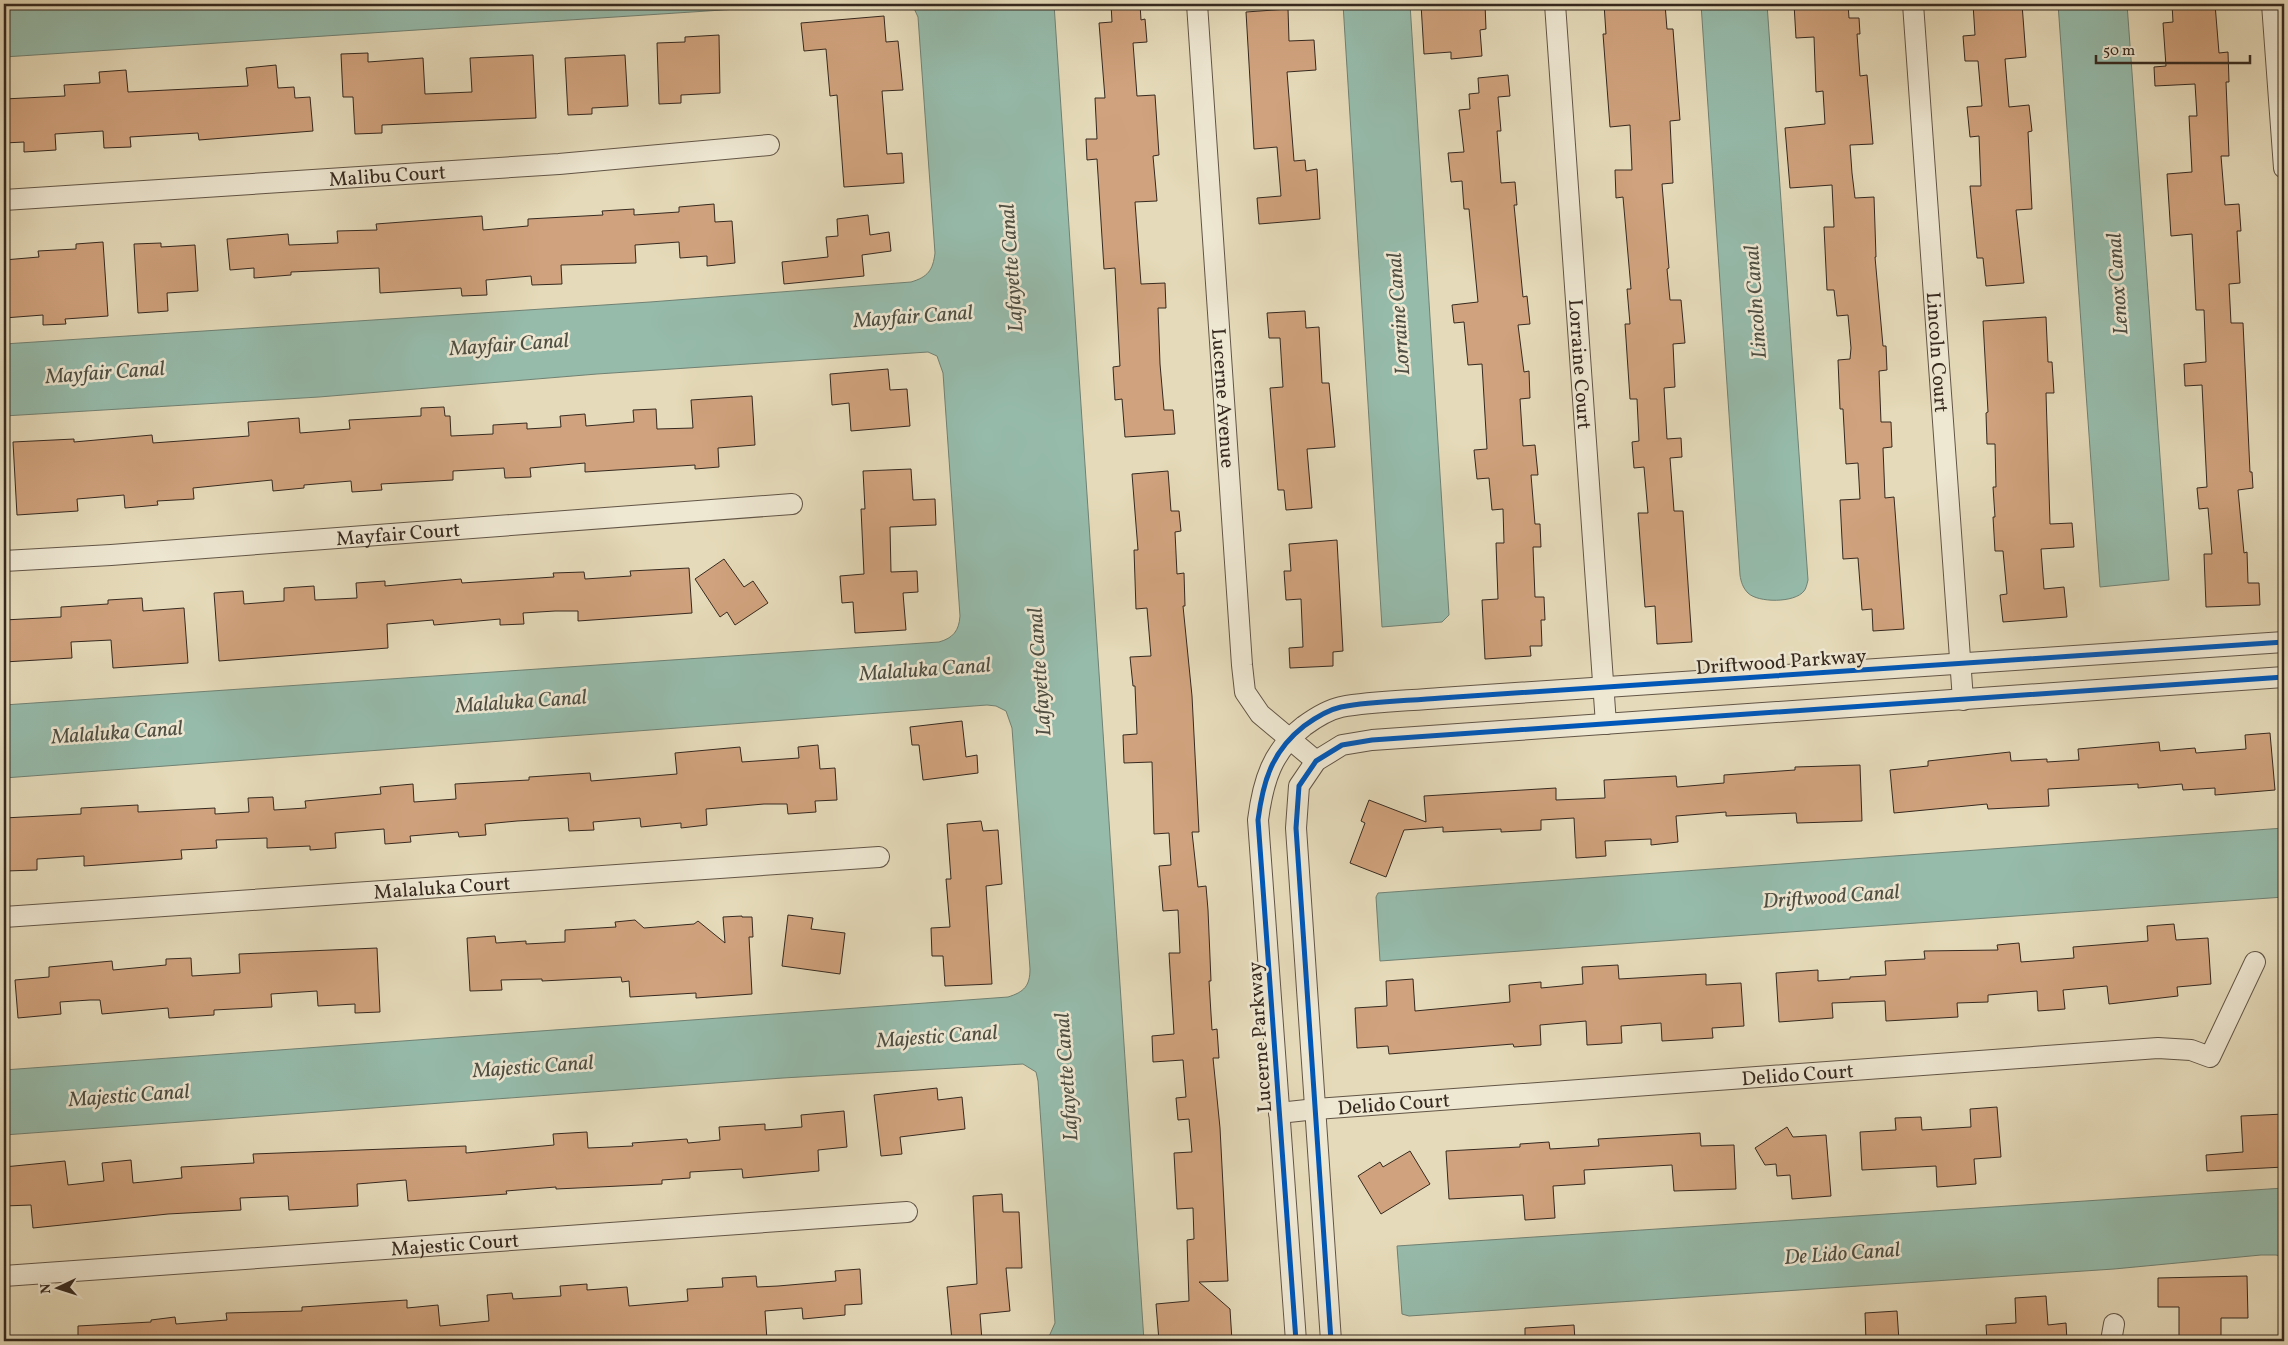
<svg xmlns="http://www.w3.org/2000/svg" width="2288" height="1345" font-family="Vollkorn,serif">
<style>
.water{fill:#96bbab;stroke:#708173}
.building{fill:#d0a27d;stroke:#36291f}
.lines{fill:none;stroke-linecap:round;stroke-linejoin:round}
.minor-casing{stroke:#625546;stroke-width:22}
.minor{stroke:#eee7d2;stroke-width:20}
.cycleway-casing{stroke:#eee7d2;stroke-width:8}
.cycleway{stroke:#0057b8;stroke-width:5}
.labels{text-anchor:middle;stroke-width:5;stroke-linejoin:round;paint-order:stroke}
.street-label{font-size:20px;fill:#36291f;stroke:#eee7d2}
.water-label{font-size:21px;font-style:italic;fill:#4e4e42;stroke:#eee7d2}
</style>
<rect width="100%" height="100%" fill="#e5dab9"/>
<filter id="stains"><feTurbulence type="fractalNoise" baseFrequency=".004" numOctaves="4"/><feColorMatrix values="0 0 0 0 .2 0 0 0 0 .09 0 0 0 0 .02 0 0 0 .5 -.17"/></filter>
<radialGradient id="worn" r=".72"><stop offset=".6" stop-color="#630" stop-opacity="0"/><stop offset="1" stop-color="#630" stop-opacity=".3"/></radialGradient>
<!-- water -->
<path class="water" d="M4 4H814L4 57Z
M912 4H1054L1144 1341H1047L1055 1323 1038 1081 1036 1072 1023 1064 783 1078 4 1135V1070L1008 997C1024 992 1030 986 1030 969L1012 728 1006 711 996 706 987 705 4 778V705L939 642C953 638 959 631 960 616L943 373 937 356 928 352 597 374 319 397 4 416V344L650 302 911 282C928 277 933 270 935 253L918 17Z
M1343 4H1410L1449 615 1442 622 1382 627Z
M1701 4H1767L1808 580C1807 584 1806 589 1804 591 1795 603 1758 603 1748 593 1743 588 1741 582 1740 575Z
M2058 4H2127L2169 580 2100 587Z
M2284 828V897L1380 961 1376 897 1378 893Z
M2284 1188V1257L2276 1255H2261L2114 1269 1409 1316 1402 1314 1397 1246Z"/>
<!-- building -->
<path class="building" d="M1111 4H1140L1141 20 1145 19 1147 42 1133 43 1137 96 1155 95 1159 155 1153 156 1157 201 1135 202 1141 284 1165 283 1166 308H1158L1160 364 1164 410H1173L1175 434 1125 437 1122 399 1115 400 1113 367 1120 366 1115 268 1104 269 1097 159 1087 160 1086 139H1097L1095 98H1105L1099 23 1112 22Z
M1421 4H1485L1486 29 1480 30 1482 56 1451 59V52L1424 54Z
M1604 4H1665L1667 29H1673L1680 120 1670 121 1673 183 1662 184 1669 268 1667 269 1670 300H1681L1685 343 1673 344 1675 387 1664 388 1667 439 1681 438 1682 457 1670 458 1674 511H1683L1692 642 1657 644 1655 606 1645 607 1638 513H1648L1644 467 1634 468 1632 442 1639 441 1637 399H1630L1625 324H1630L1627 289H1631L1623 197 1616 198 1615 170H1632L1630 125 1610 127 1603 34H1606Z
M1794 4H1848L1849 18H1859L1860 34H1857L1860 76 1867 75 1873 144 1850 145 1852 173 1855 198 1874 197 1876 257H1875L1883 346H1886L1887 370 1879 371 1881 422H1891L1892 447 1883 448 1885 498 1894 497 1904 629 1873 631 1872 609 1862 610 1858 558 1843 559 1840 500 1860 499 1858 463 1846 464 1843 409H1840L1838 360 1850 359 1851 348 1848 315 1837 316 1834 290H1827L1824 227H1834L1832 185 1790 188 1785 128 1825 124 1823 91 1816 92 1814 37 1796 38Z
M1973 4H2022L2026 57 2005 59 2009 107 2029 105 2032 131 2028 132 2032 209 2016 210 2024 283 1986 286 1983 258H1977L1970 186H1981L1979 136 1970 137 1967 107 1982 106 1978 61H1965L1963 36 1975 35Z
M2172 4H2215L2219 53 2228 52 2229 82H2226L2229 156H2221L2225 205 2239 204 2241 231H2237L2240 283 2229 284 2231 323H2243L2250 472H2252L2253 488 2238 490 2244 553 2247 552 2248 583H2259L2260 605 2206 607 2204 554H2212L2208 508 2199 509 2197 488 2207 487 2202 385 2185 386 2184 364 2206 362 2204 310H2196L2192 234 2171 236 2167 174 2192 172 2189 116H2197L2195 84 2155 86 2154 67 2166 66 2163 23 2173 22Z
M1288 9 1289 41 1314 40 1316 70 1287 72 1294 161 1305 160 1306 171 1317 169 1320 219 1259 224 1257 198 1281 196 1277 147 1254 149 1246 12Z
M884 16 886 42 898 41 903 90 882 91 887 154 902 153 904 183 844 187 837 95 830 96 826 49 804 51 801 23Z
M719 35 720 93 681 95V103L659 104 657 43 685 42V37Z
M368 53V62L423 58 425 94 472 92 470 58 533 55 536 118 382 125V133L355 134 353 97H343L341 54Z
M625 55 628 106 592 108V114L568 115 565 58Z
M276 65 278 88 294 87 295 98 310 97 313 131 199 140 198 133 130 137 131 147 104 148 103 131 55 134 56 150 24 152V142L4 143V99L65 96 64 85 100 83 99 72 126 70 128 92 248 86 246 68Z
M1508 75 1510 96 1498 97 1501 131H1497L1501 183 1515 182 1517 205H1514L1523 297 1527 296 1530 324 1518 325 1524 372 1529 371 1530 398 1520 399 1523 446 1535 445 1538 475H1531L1535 524H1540L1541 547H1533L1535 597H1544L1545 620H1541L1542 646H1530L1531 656 1485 659 1482 600 1498 599 1496 543H1504L1503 509 1492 510 1489 478 1477 479 1474 450 1487 449 1482 364 1468 365 1464 322 1454 323 1452 305 1478 302 1469 209H1464L1462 181 1451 182 1448 153 1464 152 1459 110 1470 109 1469 94 1479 93 1478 78Z
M714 204 715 222 732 221 735 263 707 266V256L680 258 679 242 635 245 636 263 561 265 562 284 532 285 531 276 486 280 487 295 462 296 461 288 380 293 379 268 291 272V275L254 278V268L230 270 227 239 288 234 289 245 338 243 337 231 377 230 376 224 482 216 483 230 528 226V219L603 215 602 211 634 209V215L679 212V207Z
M868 215 870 235 889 232 891 251 862 255 864 276 784 284 782 262 828 257 826 237 838 236 837 219Z
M103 242 108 316 65 319 66 324 43 325V315L4 318V260L39 257 38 251 76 249V244Z
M161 243V247L195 245 198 291 167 293 168 311 138 313 134 244Z
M1305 311 1306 328 1319 327 1322 383H1329L1335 447 1307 449 1312 508 1286 510 1284 490H1278L1270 388 1283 387 1280 338H1269L1267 313Z
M2046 317 2048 362H2052L2054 393H2046L2050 524 2072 523 2074 547 2041 549 2044 589 2064 587 2067 617 2003 622 2000 595 2007 594 2003 551H1995L1993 517H1995L1993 487H1996L1995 444H1987L1986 413 1988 412 1983 321Z
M888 369 890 390 907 389 910 426 851 431 849 403 832 405 830 374Z
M752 396 755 445 718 448 719 467 695 469V465L585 472V463L530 468 531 477 505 478 504 468 453 471V480L381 484 382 490 352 492 351 481 304 485V488L273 491 272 480 193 488 194 499 157 501 158 505 125 508 124 495 77 499 78 511 17 515 13 442 74 439V442L152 435 153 443 249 436 248 422 299 418 300 433 350 429 349 420 421 416V408L444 407 445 416H450L451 436 493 434V425L527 423V429L561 427 560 416 585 414 586 426 634 422 633 410 656 409 657 429 693 428 691 400Z
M911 469 913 500 935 499 936 525 890 527 891 572 917 571 918 592 903 593 906 630 855 633 853 602 842 603 840 576 864 574 861 509H865L863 471Z
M1168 471 1171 511H1179L1181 531 1175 532 1177 574 1184 573 1185 606H1183L1192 696 1199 832H1192L1198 887 1206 886 1208 910 1211 981H1209L1212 1030 1217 1029 1219 1058H1213L1220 1128 1228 1281 1199 1282 1230 1309 1232 1341H1159L1156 1304 1189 1301 1187 1240 1194 1239 1193 1208 1177 1209 1174 1153 1192 1152 1189 1119 1178 1120 1176 1098 1186 1097 1183 1060 1153 1062 1152 1036 1174 1034 1169 953H1180L1178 910 1163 911 1159 866 1171 865 1169 833 1154 834 1152 762 1124 763 1123 735 1137 734 1135 686H1133L1130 657 1151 656 1147 608 1136 609 1134 550H1138L1132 474Z
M1337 540 1343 651 1333 652V666L1290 668 1289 648 1303 647 1301 599 1286 600 1284 571H1291L1289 544Z
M724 559 744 587 753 581 768 603 735 625 727 612 720 617 695 579Z
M689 568 692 613 578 621V611H555L523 613 524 624 500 625V619L434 625 433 620 387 624 388 648 219 661 214 593 243 591 244 604 284 601V588L314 586 315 600 357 598 356 583 385 581V586L461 579 462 583 554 577 553 573 584 572 585 579 631 576 630 571Z
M142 598 143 611 184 608 188 663 113 668 111 640 71 642 72 658 4 662V620L61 617V607L108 604V600Z
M962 721 966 757 977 755 978 773 923 780 919 745H912L910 727Z
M2270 733 2275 790 2215 795V788L2183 790 2182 784 2138 788V784L2048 789 2049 806 1988 809 1987 804 1894 813 1890 770 1928 766V761L2010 752 2011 761 2047 759V762L2079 760 2078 749 2159 742 2160 751 2195 748 2196 753 2246 749 2245 735Z
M818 745 820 769 835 768 837 800 815 801 816 812 788 814 787 804H764L706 809 707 825 681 828V823L641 827 640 818 593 822 594 830 569 831 568 818 517 821 485 824 486 835 459 837 458 832 410 836 411 842 385 844 384 829 335 833 336 848 310 850V846L267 848V838L216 840 217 848 181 850 182 859 84 866V856L37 859V870L6 871 4 818 81 814V808L138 805V812L215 808V814L249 812 248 798 273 797 274 810 306 808 305 801 381 794 380 787 413 784 414 802 456 799 455 784 529 780V777L590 773 591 781 677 774 675 753 740 747 742 762 799 758 798 747Z
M1860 765 1862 821 1797 823 1796 813 1726 816V812L1676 816 1678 842 1651 845V839L1605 841 1606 856 1576 858 1574 818 1541 820V830L1501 832V829L1443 832V827L1404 830 1386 877 1350 863 1365 823 1361 821 1369 800 1426 822 1424 796 1556 788V800L1605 798 1604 780 1676 776 1677 787 1724 783V775L1795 770V767Z
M981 821 983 831 998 830 1002 884 986 886 992 984 945 986 943 956H932L931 928 950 927 946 879H951L947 824Z
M788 915 813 918 811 929 845 933 840 974 782 966Z
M742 916V917H752L753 937H749L752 994 696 998V993L630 997 629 981 622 982 621 977 542 981V979L501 980 502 990 470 991 467 938 495 936 496 943 526 941V944L565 942V930L616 927 615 922 635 920 644 928 694 924 698 921 725 943 723 917Z
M2174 924 2176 940 2208 938 2211 984 2177 987 2178 996 2109 1004 2107 986 2063 990 2065 1009 2038 1011 2037 991 1988 995V1002L1957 1003 1958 1017 1886 1021 1885 1001 1832 1003 1833 1018 1779 1022 1776 973 1818 970V981L1850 979V977L1886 975 1885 961 1925 959 1924 951 1998 950 1997 945 2019 943 2021 962 2074 958 2073 947 2148 941 2147 926Z
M377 948 380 1012 355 1013V1004L318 1006 317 991 271 994 272 1007 214 1010V1015L169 1018 168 1008 102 1014 100 1000H90L60 1002 61 1014 18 1018 15 980 49 977V967L112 961 113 970 166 965V959L191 958 192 976 240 973 239 954Z
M1618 965 1619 979 1706 974V985L1741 983 1744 1026 1712 1028 1713 1038 1662 1041 1661 1023 1621 1026 1622 1043 1587 1045 1586 1021 1540 1025 1541 1045 1514 1047 1513 1044 1389 1054 1388 1046 1357 1048 1355 1008 1387 1006 1386 981 1413 979 1415 1011 1510 1002 1509 985 1541 982V988L1583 984 1582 967Z
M937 1088 938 1100 962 1097 965 1129 900 1137 902 1154 881 1156 874 1095Z
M1997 1107 2001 1157 1974 1159 1976 1184 1937 1187 1936 1166 1862 1170 1860 1132 1896 1130 1895 1118 1921 1117 1922 1130 1971 1127 1970 1109Z
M844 1111 847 1147 818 1150 819 1171 743 1178 742 1169 690 1172V1178L662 1180V1184L556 1189V1187L506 1191 507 1194 408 1201 406 1180 357 1184 358 1206 289 1210 288 1196 240 1198 241 1210 168 1214 33 1228 31 1205 4 1206V1167L65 1161 68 1185 104 1181 102 1163 131 1160 133 1183 182 1178 181 1167 254 1163 253 1154 466 1146V1153L554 1145 553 1134 587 1132 588 1148 633 1146 632 1143 687 1139 688 1143 720 1140 719 1127 765 1124V1130L802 1127 801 1115Z
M2284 1114V1167L2207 1171 2206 1155 2243 1152 2241 1116Z
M1787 1127 1793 1137 1826 1135 1831 1196 1792 1199 1790 1175 1777 1176 1776 1164 1765 1165 1755 1148Z
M1700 1133 1701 1146 1734 1145 1736 1189 1674 1191 1672 1165 1584 1170 1585 1184 1553 1186 1555 1218 1525 1220 1523 1195 1449 1199 1446 1151 1520 1147V1144L1549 1142 1550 1149 1599 1146 1598 1139Z
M1410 1151 1430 1184 1381 1214 1358 1176 1380 1162 1383 1167Z
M1002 1194 1003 1212H1019L1022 1268H1006L1010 1311 980 1314 982 1341H952L947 1287 977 1284 973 1196Z
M860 1269 862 1304 845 1305V1315L803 1319 802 1308 765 1311 767 1340 78 1341V1326L151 1322V1320L175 1317 176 1324 227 1320 226 1313 302 1311V1307L407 1300V1308L438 1305 440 1326 489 1321 487 1295 512 1293 513 1299 561 1296 560 1286 587 1284V1290L627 1287 629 1306 688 1301 687 1289 723 1287 722 1278 756 1276 757 1287 778 1286 836 1281 835 1271Z
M2247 1276 2248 1318H2221V1341H2179V1307H2158V1278Z
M2046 1296 2048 1325 2066 1323 2067 1341H1987L1986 1325 2016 1323 2015 1298Z
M1897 1311 1899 1341H1866L1865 1313Z
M1574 1325 1575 1341H1525V1328Z"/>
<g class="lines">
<defs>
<g id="minor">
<path id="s1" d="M1197 4 1242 665 1245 692 1260 714 1316 761"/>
<path id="s2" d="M1555 4 1606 724"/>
<path id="s3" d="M1913 4 1963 700"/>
<path d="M2272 4 2284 168"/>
<path id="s4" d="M4 200 559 164 769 145"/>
<path id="s5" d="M4 561 111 555 792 504"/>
<path id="s6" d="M4 917 879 857"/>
<path id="s7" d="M1279 1113 1316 1109 2158 1048 2191 1050 2210 1057 2255 962"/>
<path id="s8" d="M4 1276 907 1212"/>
<path d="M1296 1341 1258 820C1263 781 1272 751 1304 726 1315 718 1327 710 1341 707 1373 701 1408 701 1441 698L2284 642"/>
<path d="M1331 1341 1296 828 1299 786 1316 761 1342 745 1372 740 2284 677"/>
<path d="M2111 1341 2114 1324"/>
</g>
</defs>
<!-- minor casing -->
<use href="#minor" class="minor-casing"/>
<!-- minor -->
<use href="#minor" class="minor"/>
<defs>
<path id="cycleway" d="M1296 1341 1258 820C1263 781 1272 751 1304 726 1315 718 1327 710 1341 707 1373 701 1408 701 1441 698L2284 642
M1331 1341 1296 828 1299 786 1316 761 1342 745 1372 740 2284 677"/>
</defs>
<!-- cycleway casing -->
<use href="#cycleway" class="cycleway-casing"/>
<!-- cycleway -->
<use href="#cycleway" class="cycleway"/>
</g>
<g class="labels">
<!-- street labels -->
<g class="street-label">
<text dy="7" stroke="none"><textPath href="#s4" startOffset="384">Malibu Court</textPath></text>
<text dy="7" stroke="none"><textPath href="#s3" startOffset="349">Lincoln Court</textPath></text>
<text dy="7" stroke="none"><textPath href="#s2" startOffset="361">Lorraine Court</textPath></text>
<text dy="7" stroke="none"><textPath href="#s1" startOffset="395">Lucerne Avenue</textPath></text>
<text dy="7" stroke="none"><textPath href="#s5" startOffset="395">Mayfair Court</textPath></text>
<text transform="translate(1781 661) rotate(-4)" y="7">Driftwood Parkway</text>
<text dy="7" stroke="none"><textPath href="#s6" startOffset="439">Malaluka Court</textPath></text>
<text transform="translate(1259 1037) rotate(-94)" y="7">Lucerne Parkway</text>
<text dy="7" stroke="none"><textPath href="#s7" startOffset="520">Delido Court</textPath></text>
<text dy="7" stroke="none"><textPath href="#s7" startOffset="115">Delido Court</textPath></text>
<text dy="7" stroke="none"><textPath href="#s8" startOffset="452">Majestic Court</textPath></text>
</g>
<!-- water labels -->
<g class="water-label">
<text transform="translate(1011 268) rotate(-94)" y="7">Lafayette Canal</text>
<text transform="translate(2117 284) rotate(-94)" y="7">Lenox Canal</text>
<text transform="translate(1755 302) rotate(-94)" y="7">Lincoln Canal</text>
<text transform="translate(1398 314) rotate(-94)" y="7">Lorraine Canal</text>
<text transform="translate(913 316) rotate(-4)" y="7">Mayfair Canal</text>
<text transform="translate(509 344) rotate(-4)" y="7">Mayfair Canal</text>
<text transform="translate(105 372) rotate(-4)" y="7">Mayfair Canal</text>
<text transform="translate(925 669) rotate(-4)" y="7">Malaluka Canal</text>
<text transform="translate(1039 672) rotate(-94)" y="7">Lafayette Canal</text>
<text transform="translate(521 701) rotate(-4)" y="7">Malaluka Canal</text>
<text transform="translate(117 732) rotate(-4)" y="7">Malaluka Canal</text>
<text transform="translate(1831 896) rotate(-4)" y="7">Driftwood Canal</text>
<text transform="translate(937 1036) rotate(-4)" y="7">Majestic Canal</text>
<text transform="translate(533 1066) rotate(-4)" y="7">Majestic Canal</text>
<text transform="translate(1066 1077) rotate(-94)" y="7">Lafayette Canal</text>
<text transform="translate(129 1095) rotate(-4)" y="7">Majestic Canal</text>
<text transform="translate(1842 1253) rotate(-4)" y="7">De Lido Canal</text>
</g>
</g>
<!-- margin -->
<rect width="2288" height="1345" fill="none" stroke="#e5dab9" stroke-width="20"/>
<rect x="5" y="5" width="2278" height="1335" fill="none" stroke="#36291f" stroke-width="2.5"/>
<rect x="10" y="10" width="2268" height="1325" fill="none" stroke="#36291f"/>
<!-- north arrow -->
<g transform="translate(58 1288) rotate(266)" stroke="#eee7d2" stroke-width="4" paint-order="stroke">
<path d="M0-4L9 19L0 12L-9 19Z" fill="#36291f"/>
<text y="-8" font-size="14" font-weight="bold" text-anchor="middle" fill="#36291f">N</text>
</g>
<!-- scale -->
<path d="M2096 55v8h154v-8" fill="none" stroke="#36291f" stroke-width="2.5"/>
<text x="2103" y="55" font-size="15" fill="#36291f" stroke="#eee7d2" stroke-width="4" paint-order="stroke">50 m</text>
<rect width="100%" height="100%" filter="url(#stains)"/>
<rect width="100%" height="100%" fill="url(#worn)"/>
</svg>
